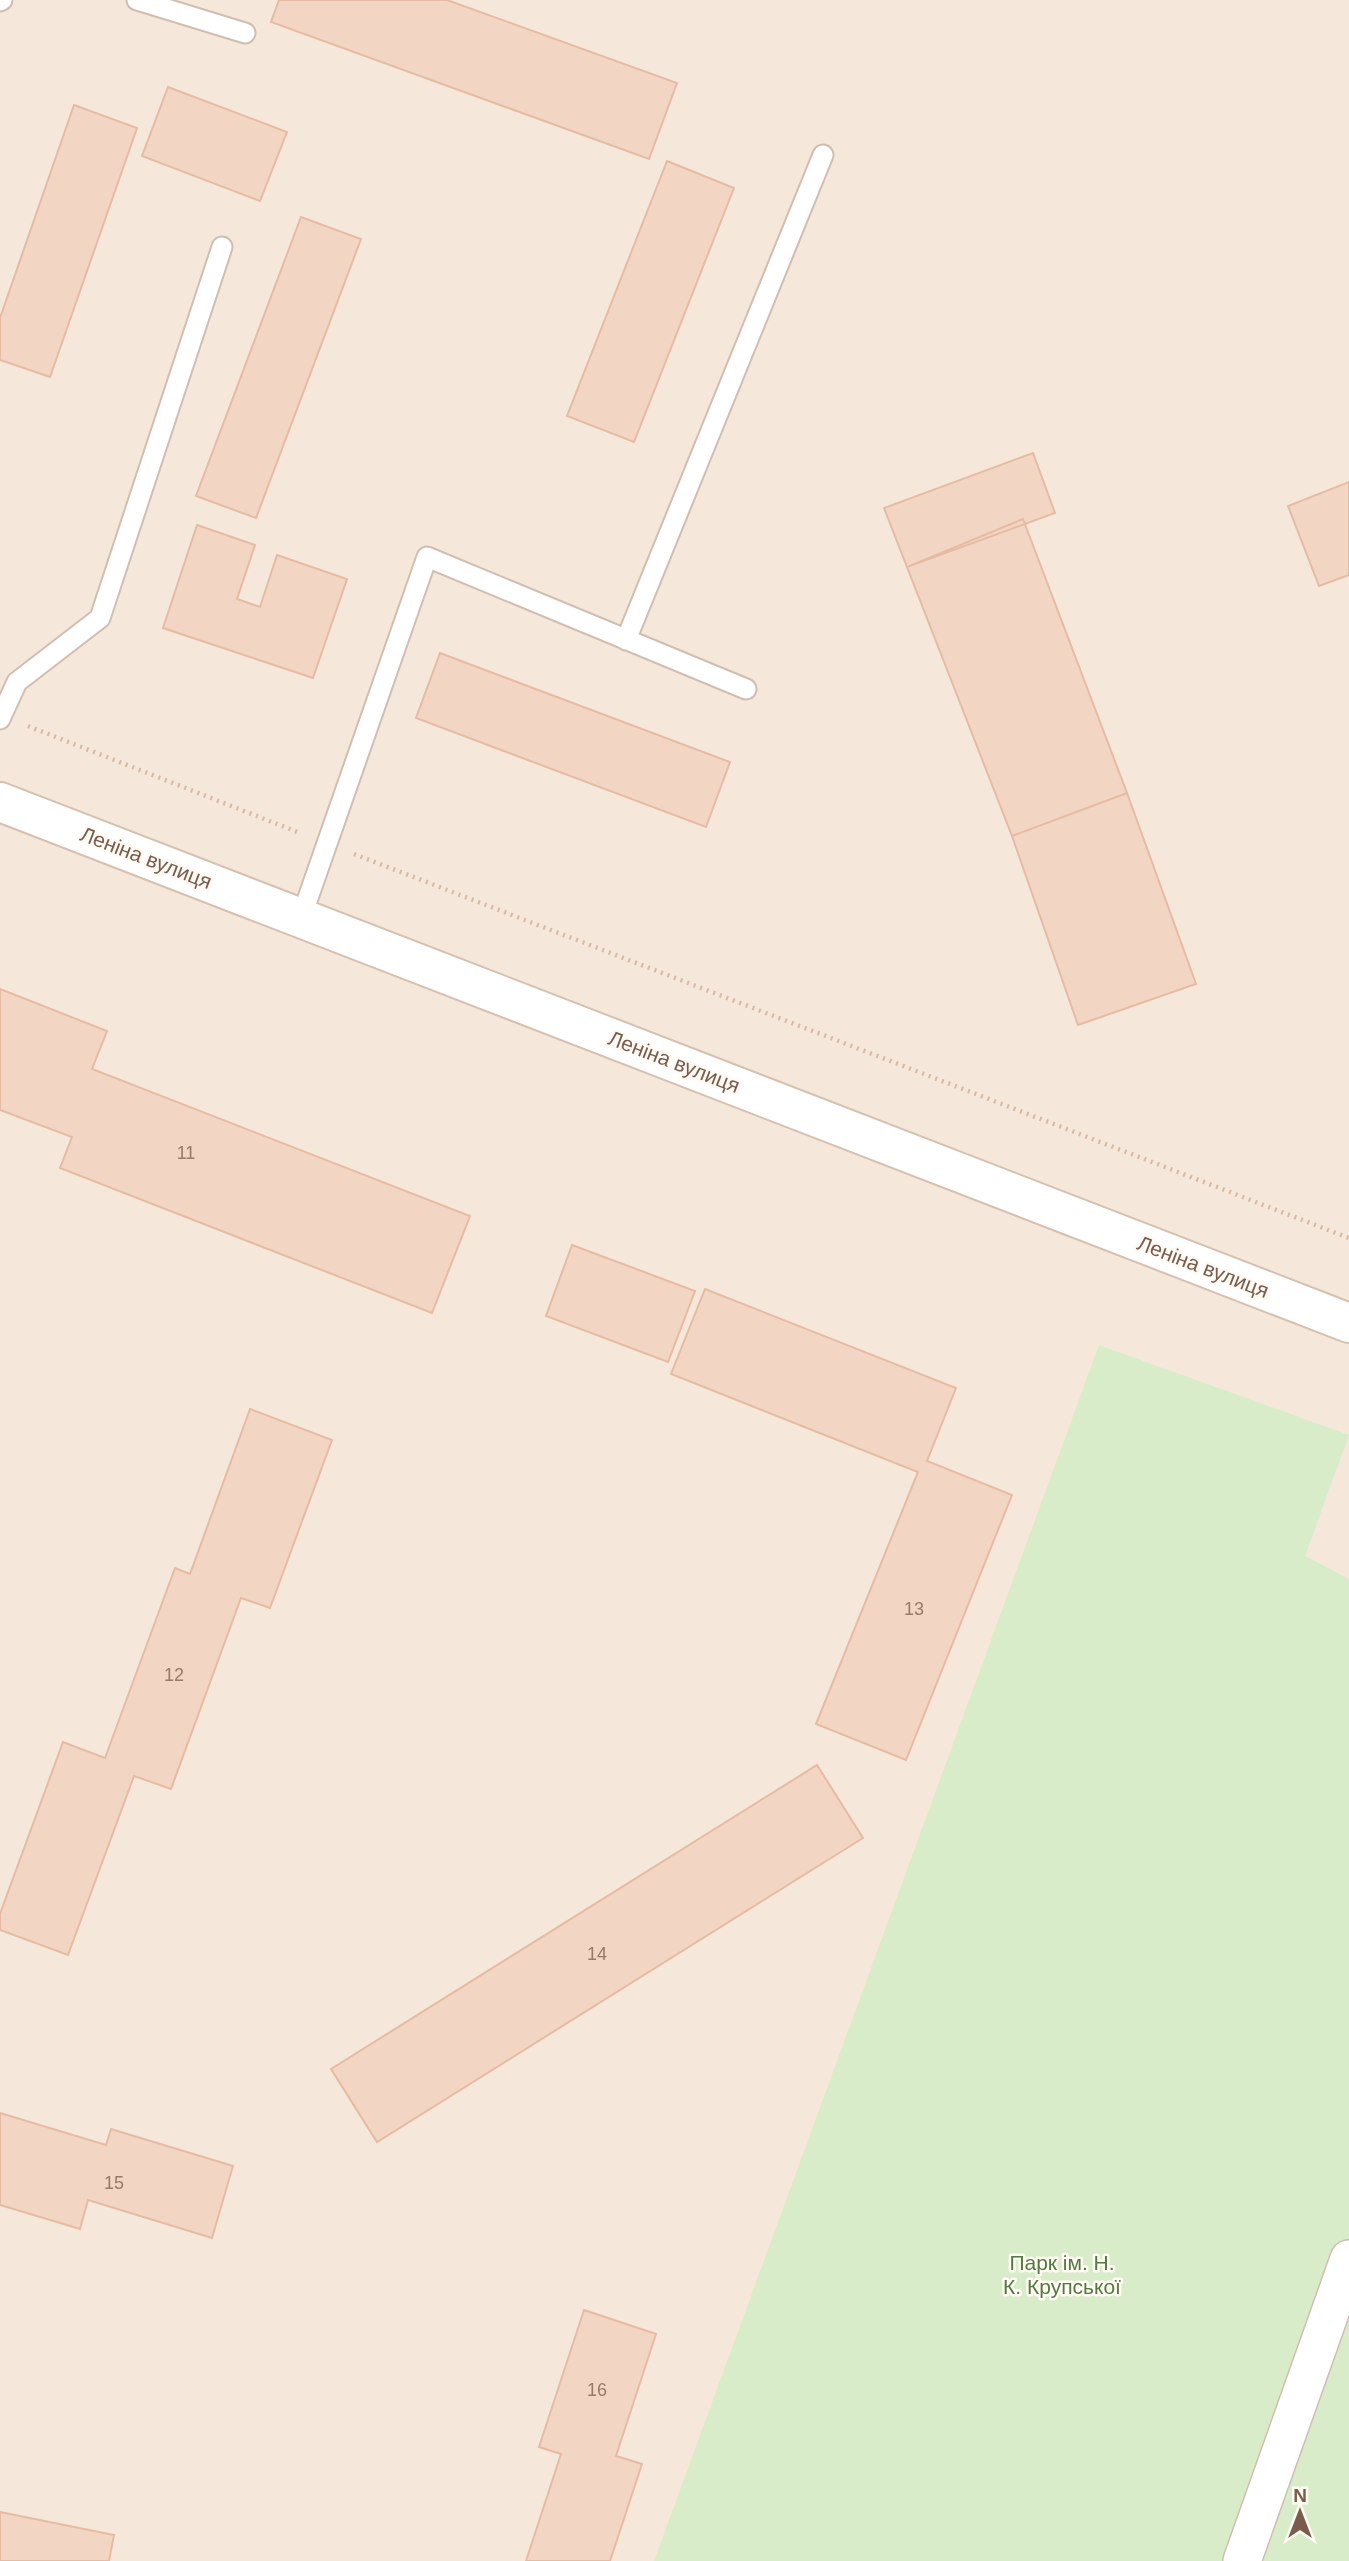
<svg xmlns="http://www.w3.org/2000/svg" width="1349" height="2561" font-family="Helvetica,sans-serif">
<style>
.residential{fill:#f5e8da}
.green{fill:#d8ecc9}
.building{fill:#f3d5c3;stroke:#e6bba3;stroke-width:2}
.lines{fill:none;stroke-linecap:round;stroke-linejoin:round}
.lane-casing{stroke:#d1beb0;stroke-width:23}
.street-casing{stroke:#d1beb0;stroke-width:40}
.secondary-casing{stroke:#d6c0b0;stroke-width:42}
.path{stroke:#d9b8a5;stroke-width:4.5;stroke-dasharray:2 5;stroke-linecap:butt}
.lane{stroke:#fff;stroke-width:19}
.street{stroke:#fff;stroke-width:37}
.secondary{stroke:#fff;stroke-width:38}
.labels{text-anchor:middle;stroke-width:5;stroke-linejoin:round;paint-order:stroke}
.number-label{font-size:18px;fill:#987a6a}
.street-label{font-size:21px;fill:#7a5c4d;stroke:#fffaf3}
.park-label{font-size:21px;fill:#537a41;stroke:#fffaf3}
</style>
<rect width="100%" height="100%" fill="#fdf6ec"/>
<!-- residential -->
<path class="residential" d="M0 0H1349V2561H0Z"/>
<!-- green -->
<path class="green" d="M1099 1345 1349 1435 1305 1556 1349 1579V2561H654Z"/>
<!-- building -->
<path class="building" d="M279 0H447L677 83 649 159 271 22Z
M168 87 287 132 260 201 142 156Z
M74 105 137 128 50 377 0 360V318Z
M667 161 734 188 634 442 567 416Z
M301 217 361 239 256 518 196 496Z
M1033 453 1055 513 907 567 884 508Z
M1349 482V575L1319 586 1288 506Z
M1023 519 1127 793 1012 836 907 567Z
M197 525 255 545 237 599 260 607 277 555 347 579 313 678 163 628Z
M440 653 730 762 706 827 416 718Z
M1127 793 1196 984 1078 1025 1012 836Z
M0 989 107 1031 92 1069 470 1216 432 1313 60 1168 72 1137 0 1110Z
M572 1245 695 1291 668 1362 546 1316Z
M705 1289 956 1388 927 1461 1012 1495 906 1760 816 1724 918 1472 671 1374Z
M250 1409 332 1440 270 1608 241 1598 171 1789 134 1776 68 1955 0 1930V1914L63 1742 105 1758 175 1568 190 1574Z
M817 1765 863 1838 377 2142 331 2069Z
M0 2113 106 2145 111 2129 233 2166 212 2238 88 2200 80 2229 0 2205Z
M584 2310 656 2334 616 2456 642 2464 610 2561H526L561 2454 539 2447Z
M0 2512 114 2535 109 2561H0Z"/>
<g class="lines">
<defs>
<path id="lane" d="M137 0 245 33
M0 1 2 0
M626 640 823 155
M0 719 17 682 100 618 222 247
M301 918 427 557 746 689"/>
<path id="street" d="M1242 2561 1349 2259"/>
<path id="secondary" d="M0 802 1349 1323"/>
</defs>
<!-- lane casing -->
<use href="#lane" class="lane-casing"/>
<!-- street casing -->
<use href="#street" class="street-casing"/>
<!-- secondary casing -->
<use href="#secondary" class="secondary-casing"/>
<!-- path -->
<path class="path" d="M28 726 300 833
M354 854 1349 1238"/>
<!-- lane -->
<use href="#lane" class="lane"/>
<!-- street -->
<use href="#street" class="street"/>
<!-- secondary -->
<use href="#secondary" class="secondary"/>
</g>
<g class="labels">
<!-- number labels -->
<g class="number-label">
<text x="186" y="1159">11</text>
<text x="914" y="1615">13</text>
<text x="174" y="1681">12</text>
<text x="597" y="1960">14</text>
<text x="114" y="2189">15</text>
<text x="597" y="2396">16</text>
</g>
<!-- street labels -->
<g class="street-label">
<text transform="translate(146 858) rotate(21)" y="7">Леніна вулиця</text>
<text transform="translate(674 1062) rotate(21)" y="7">Леніна вулиця</text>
<text transform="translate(1203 1267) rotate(21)" y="7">Леніна вулиця</text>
</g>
<!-- park labels -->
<g class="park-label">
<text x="1062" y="2270">Парк ім. Н.<tspan x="1062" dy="24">К. Крупської</tspan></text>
</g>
</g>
<!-- north arrow -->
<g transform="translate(1300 2512)" stroke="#fffaf3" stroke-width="5" paint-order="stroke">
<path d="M0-5L12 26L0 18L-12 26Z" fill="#7a5c4d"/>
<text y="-10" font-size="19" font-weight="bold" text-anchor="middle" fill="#7a5c4d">N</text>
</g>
</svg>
